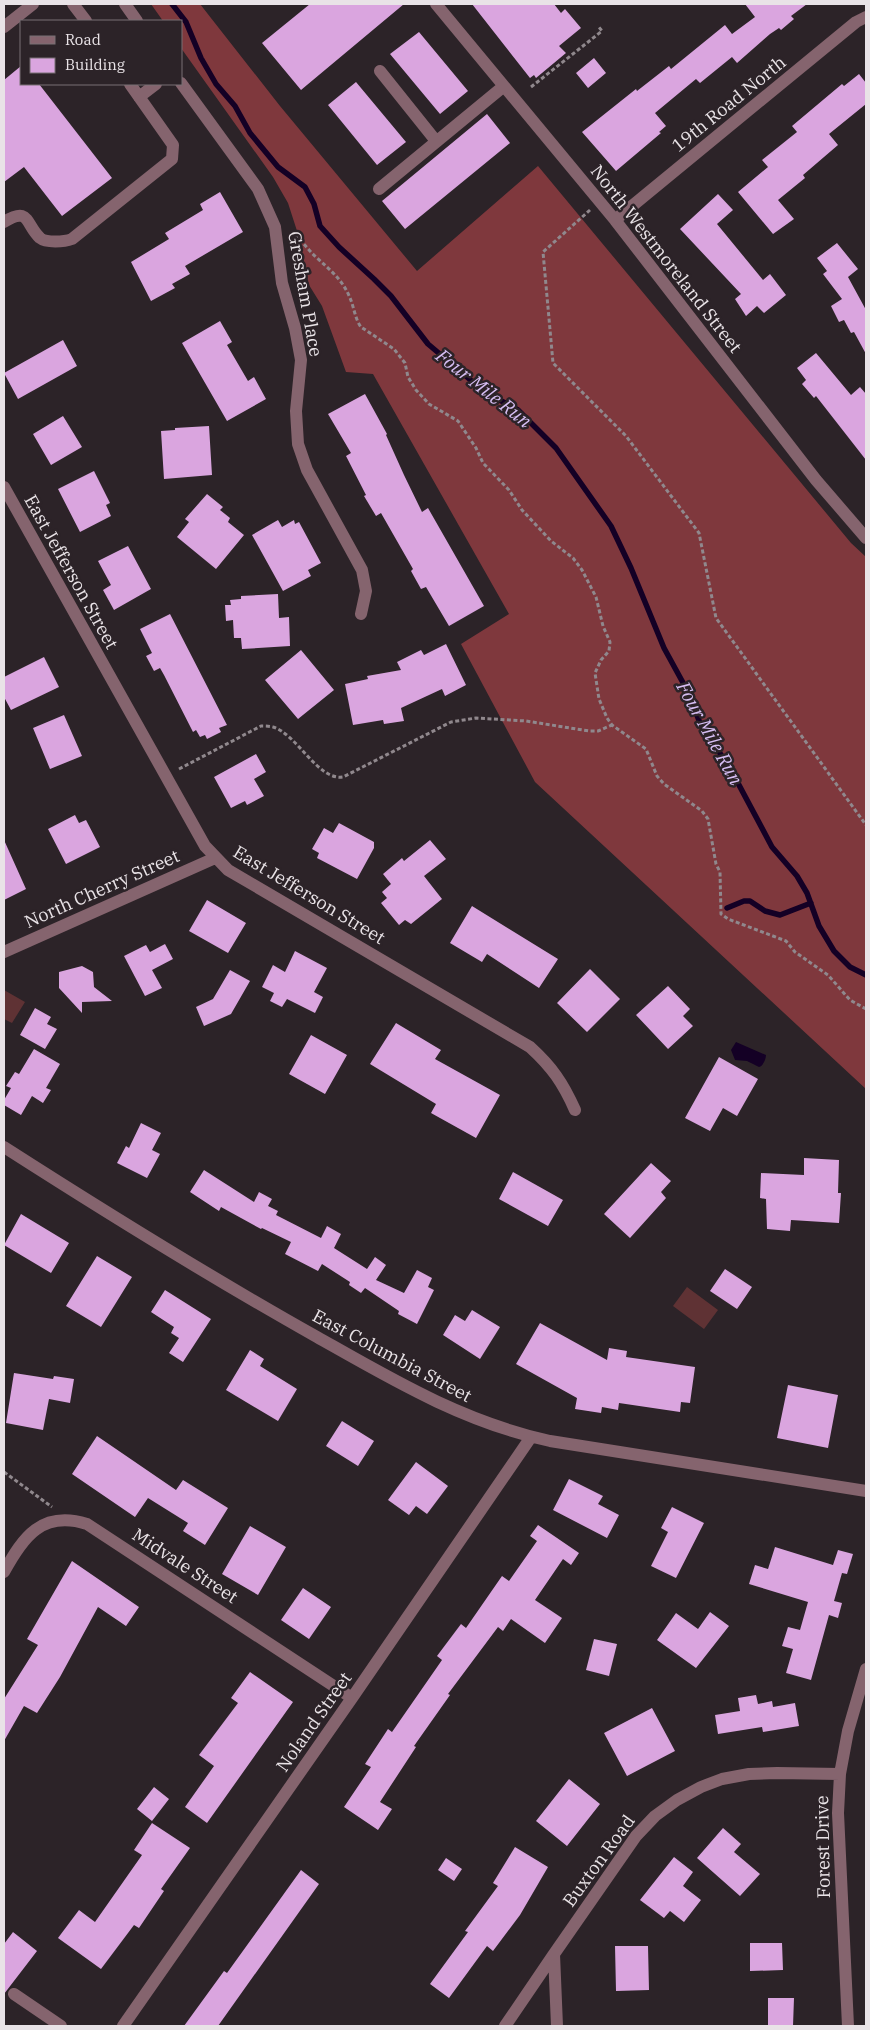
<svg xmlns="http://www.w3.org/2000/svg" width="870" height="2030" font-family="'IBM Plex Serif',serif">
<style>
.green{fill:#5f3234}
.forest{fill:#7f383d}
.water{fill:#140025}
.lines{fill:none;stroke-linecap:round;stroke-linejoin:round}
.stream{stroke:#140025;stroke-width:5.5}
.building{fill:#daa5df}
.path{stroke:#90888d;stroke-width:3;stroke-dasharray:4 2.5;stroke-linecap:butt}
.minor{stroke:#85646e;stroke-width:12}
.labels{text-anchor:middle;stroke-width:5;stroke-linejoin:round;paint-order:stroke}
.street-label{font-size:18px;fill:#e9e3e7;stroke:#2c2328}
.water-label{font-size:19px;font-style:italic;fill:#d6bef3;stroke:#2c2328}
</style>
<rect width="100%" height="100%" fill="#2c2328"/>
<!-- green -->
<path class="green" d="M4 990 25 1002 12 1023 4 1019Z
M687 1287 718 1310 704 1329 673 1306Z"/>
<!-- forest -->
<path class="forest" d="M151 4H200L280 106 417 271 538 166 851 543 866 557V1089L535 782 461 644 509 614 373 374 346 372 322 306 309 285 298 234 288 203 273 177 181 48V21H163Z"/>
<!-- water -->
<path class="water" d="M736 1042 766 1055C766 1059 763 1066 759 1067L747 1061 735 1060 731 1050Z"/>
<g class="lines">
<!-- stream -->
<path class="stream" d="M172 4 186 22 201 58 216 84 235 106 250 133 278 167 305 187 314 204 320 226 339 247 374 279 391 296 428 344 474 383 494 397 518 410 556 448 611 526 631 568 664 648 687 690 700 723 731 770 772 847 797 876 807 893 819 926 834 951 850 967 866 975
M727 908 744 901H750L765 911 780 915 811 903"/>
</g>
<!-- building -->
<path class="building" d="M310 4H404L301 90 262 43Z
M472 4H554L561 13 565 9 581 28 559 46 566 53 536 78 534 75 530 78Z
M745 4H807L791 16 794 19 781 30 779 28 770 34 737 63 732 57 700 83 696 79 655 113 666 126 659 132 661 133 616 171 582 132 636 89 637 91 669 66 671 69 725 25 732 34 755 17Z
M419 32 468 91 440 114 390 54Z
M594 58 606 73 588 88 576 73Z
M21 66V84H39L112 178 62 216 24 167 4 182V80Z
M859 74 866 83V104L829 134 838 145 803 175 805 178 778 200 794 219 773 234 738 192 768 167 762 160 797 132 792 126 842 84 844 86Z
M356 82 406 142 377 165 328 105Z
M487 114 510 143 405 229 382 201Z
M220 192 243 232 185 266 190 274 172 284 175 288 151 301 131 262 169 239 165 233 203 210 200 204Z
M718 194 733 210 717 224 763 280 770 274 786 295 764 313 757 306 746 316 735 299 741 294 680 229Z
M837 243 858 269 848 277 866 310V354L854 332 851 333 844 320 839 322 831 306 842 299 823 274 827 271 817 258Z
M220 321 232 342 227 345 248 381 254 377 266 399 227 421 182 343Z
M63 340 77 366 18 399 4 373Z
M816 353 851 395 860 387 866 394V460L816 396 814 398 802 384 806 380 797 368Z
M365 394 387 434 386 435 404 475 422 512 428 508 484 606 449 626 426 587 421 589 411 571 413 569 381 513 376 516 364 496 366 495 346 456 351 453 328 414Z
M63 416 82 447 51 465 33 434Z
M209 426 212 475 164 479 161 431 175 430V428Z
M94 471 110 503 106 505 111 516 80 532 58 489Z
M207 494 223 507 220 510 230 518 228 522 244 535 216 569 177 537 189 522 185 519Z
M278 520 282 527 294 520 295 524 299 522 321 563 308 570 311 576 283 591 252 535Z
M128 546 151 589 114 610 103 590 111 585 98 561Z
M278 594 279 618 289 617 290 646 242 649 241 638H234L233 620 226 621 225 605H231L230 600 241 599V596Z
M170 614 227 725 219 728 221 732 207 739 205 735 200 737 196 730 193 732 164 675 160 668 154 671 146 656 152 653 140 629Z
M446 644 466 685 445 696 442 689 401 708 404 721 384 724 383 720 353 725 345 684 368 679 367 676 401 670 397 662 421 650 424 655Z
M301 650 334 690 298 719 265 680Z
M44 657 59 687 11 710 4 697V677Z
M64 715 82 756 50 769 33 728Z
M256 754 266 772 254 779 264 796 247 805 245 801 231 808 214 777Z
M75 815 79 823 86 820 100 847 66 864 48 829Z
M339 823 374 842V848L357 879 317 858 319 853 312 849 324 828 333 833Z
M4 840 26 889 4 900Z
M430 840 446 859 424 876 442 899 411 924 405 920 399 925 381 903 387 898 382 892 391 884 383 874 402 858 404 861Z
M207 900 246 923 228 953 189 931Z
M472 906 558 959 539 988 487 954 482 962 450 943Z
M165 944 173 959 152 970 162 988 145 996 124 956 146 945 150 952Z
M295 951 327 968 314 992 323 997 315 1013 287 999 282 1007 270 1001 274 993 262 987 273 965 285 972Z
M82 966 93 972 94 987 112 1001 82 1002V1013L59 988V972Z
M590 969 620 999 587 1032 557 1003Z
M230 970 250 981 231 1014 204 1026 196 1007 213 999Z
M668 986 690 1009 683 1016 693 1026 668 1049 636 1015Z
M35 1008 51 1017 47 1024 57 1029 45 1049 20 1035Z
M396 1023 441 1050 435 1059 500 1095 476 1138 431 1113 436 1104 370 1064Z
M311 1035 347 1055 325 1094 289 1074Z
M34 1049 60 1064 46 1088 51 1090 43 1103 32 1096 21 1115 4 1105V1100L11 1088 6 1086 15 1072 19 1074Z
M719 1057 758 1079 737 1116 723 1108 710 1131 685 1118Z
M141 1123 161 1133 152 1150 160 1154 147 1178 117 1163 126 1146 129 1148Z
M804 1158 839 1160 838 1193H841L839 1223 791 1220 790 1231 767 1229 766 1199 760 1198 761 1173 804 1175Z
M651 1163 671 1181 661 1192 666 1198 630 1238 604 1214Z
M204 1170 254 1202 259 1192 272 1199 268 1206 278 1211 276 1215 321 1238 327 1226 341 1234 334 1248 367 1269 375 1257 386 1265 376 1280 404 1293 417 1270 432 1278 428 1287 434 1290 417 1324 398 1314 399 1311 365 1288 361 1293 349 1285 350 1282 322 1264 318 1271 285 1254 291 1242 262 1228 261 1229 221 1207 219 1211 190 1192Z
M513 1172 563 1200 548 1226 499 1199Z
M21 1214 69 1243 51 1273 4 1245Z
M97 1256 132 1277 101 1327 66 1306Z
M725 1269 752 1287 737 1309 710 1291Z
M165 1290 211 1319 183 1362 169 1353 179 1338 171 1333 174 1327 151 1312Z
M472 1310 500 1327 480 1359 443 1335 455 1315 465 1321Z
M540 1323 607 1360 609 1348 627 1351 626 1357 695 1367 690 1403 681 1402 680 1412 619 1403 618 1410 602 1407 601 1413 575 1409 577 1398 516 1364Z
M250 1350 264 1359 260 1366 297 1389 278 1421 226 1390Z
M14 1373 53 1379 54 1376 74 1379 70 1403 49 1399 43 1430 6 1423Z
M788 1385 838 1395 828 1448 777 1438Z
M342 1421 374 1441 358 1466 326 1446Z
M97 1436 176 1490 183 1480 228 1508 205 1545 183 1531 188 1523 148 1498 135 1517 72 1474Z
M416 1462 448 1486 427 1514 416 1506 409 1515 388 1500Z
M569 1479 603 1496 598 1504 619 1515 607 1538 553 1510Z
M672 1507 704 1523 676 1578 651 1566 668 1532 661 1528Z
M538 1525 579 1553 571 1565 563 1559 535 1600 562 1618 545 1643 511 1619 503 1631 498 1627 448 1694 450 1695 414 1746 416 1747 380 1802 392 1809 378 1830 344 1807 371 1767 365 1764 388 1729 392 1732 442 1660 437 1656 461 1624 466 1628 502 1576 509 1581 537 1541 530 1536Z
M250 1526 286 1547 258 1595 222 1574Z
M775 1547 833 1565 838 1550 853 1554 847 1574 842 1573 834 1601 842 1603 838 1618 829 1615 811 1680 786 1673 793 1649 782 1646 788 1627 800 1630 808 1602 749 1584 755 1565 768 1569Z
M72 1561 139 1607 126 1626 98 1607 60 1677 37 1713 24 1706 4 1741V1699L38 1645 27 1639Z
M303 1588 331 1607 309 1639 281 1620Z
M710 1612 729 1626 696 1668 657 1640 676 1613 698 1629Z
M594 1639 617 1644 609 1676 586 1670Z
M250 1672 293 1702 207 1823 185 1807 214 1766 199 1755 238 1703 231 1698Z
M756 1695 758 1704 772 1701 773 1707 795 1703 799 1726 763 1732 762 1727 718 1734 715 1715 740 1711 738 1698Z
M652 1708 675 1751 627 1776 604 1733Z
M569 1779 600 1804 567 1846 536 1821Z
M154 1787 169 1799 152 1821 137 1809Z
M152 1823 190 1848 161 1889 164 1891 139 1928 134 1925 101 1969 58 1938 79 1910 95 1922 142 1855 134 1850Z
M723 1828 741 1844 734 1852 760 1874 740 1896 697 1858Z
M515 1847 548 1867 520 1915 493 1951 487 1946 449 1998 430 1984 468 1932 465 1931 498 1886 493 1883Z
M674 1857 693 1872 683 1886 701 1900 684 1922 670 1911 664 1918 640 1900Z
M446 1858 462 1869 454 1881 438 1870Z
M301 1870 319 1884 218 2026H184L224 1971 227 1973Z
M13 1932 37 1951 4 1994V1944Z
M750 1943H782L783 1970 750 1971Z
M615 1946H648L649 1990 616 1991Z
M768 1998H794L793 2026H768Z"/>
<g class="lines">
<!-- path -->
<path class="path" d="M531 87 602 31 598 26
M590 210 543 252 553 363 626 436 699 533 716 618 866 825
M294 236C303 241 308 250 316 257 330 270 343 280 350 298 354 307 355 319 361 327L394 349 405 363 408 377 416 390 429 404 458 421 476 448 483 463 509 490 522 510 551 541 573 558 582 570 596 597 603 626 610 642 609 651 601 660 595 673 599 699 607 718 612 725 646 749 657 776 664 784 702 811 708 819 716 864 720 872 721 914 728 919 786 941 795 952 828 975 850 1000 866 1009
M179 769 261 726C264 726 269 726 273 727 297 734 318 781 343 777L451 722 476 718 526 721 589 731H598L612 725
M4 1472 52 1507"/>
<!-- minor -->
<path class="minor" d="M73 4 86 21
M125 4 137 21
M436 4 615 220 816 480 866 538
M4 27 33 4
M380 71 436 141
M181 83 258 189 275 227 282 283 295 328 301 360 296 411 298 444 307 470 362 570 366 591 361 614
M139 97 156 84
M379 189 504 86
M615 220 856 22 866 17
M4 222C30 206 25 224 40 238 46 243 64 242 72 239L172 159 173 145 130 84
M4 487 205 846 228 870 530 1047C552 1067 563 1083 575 1110
M4 952 215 858
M4 1147C107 1213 210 1277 317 1337 393 1380 463 1422 550 1441L866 1491
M4 1572C23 1537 42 1510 87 1524L352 1698
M14 1994 61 2026
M123 2026 352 1698 531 1437
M505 2026 554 1954
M557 2026 554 1954 636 1836 655 1816 677 1800 701 1787 722 1779 749 1774 777 1773 840 1774
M848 2026 838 1813 840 1774 848 1731 866 1669"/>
</g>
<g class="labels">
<!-- street labels -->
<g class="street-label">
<text transform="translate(729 104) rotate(-39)" y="6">19th Road North</text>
<text transform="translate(666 259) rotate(52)" y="6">North Westmoreland Street</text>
<text transform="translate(305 294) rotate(80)" y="6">Gresham Place</text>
<text transform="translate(71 572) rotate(61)" y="6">East Jefferson Street</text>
<text transform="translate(102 889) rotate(-24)" y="6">North Cherry Street</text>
<text transform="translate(309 895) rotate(31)" y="6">East Jefferson Street</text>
<text transform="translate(392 1356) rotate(28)" y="6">East Columbia Street</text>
<text transform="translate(185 1566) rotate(33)" y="6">Midvale Street</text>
<text transform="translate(314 1722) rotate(-55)" y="6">Noland Street</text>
<text transform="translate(823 1847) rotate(-91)" y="6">Forest Drive</text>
<text transform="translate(599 1861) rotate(-54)" y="6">Buxton Road</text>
</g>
<!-- water labels -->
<g class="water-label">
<text transform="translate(484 388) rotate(38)" y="7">Four Mile Run</text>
<text transform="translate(710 733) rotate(61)" y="7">Four Mile Run</text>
</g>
</g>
<!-- border -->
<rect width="870" height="2030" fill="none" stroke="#e9e3e7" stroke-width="10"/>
<!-- legend -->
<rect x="20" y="20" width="162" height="65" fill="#2c2328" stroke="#787074"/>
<rect x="30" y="36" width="25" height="8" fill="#85646e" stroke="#787074"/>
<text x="65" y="45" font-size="15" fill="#e9e3e7">Road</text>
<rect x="30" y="58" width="25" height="15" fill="#daa5df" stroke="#787074"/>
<text x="65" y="70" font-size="15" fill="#e9e3e7">Building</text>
</svg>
